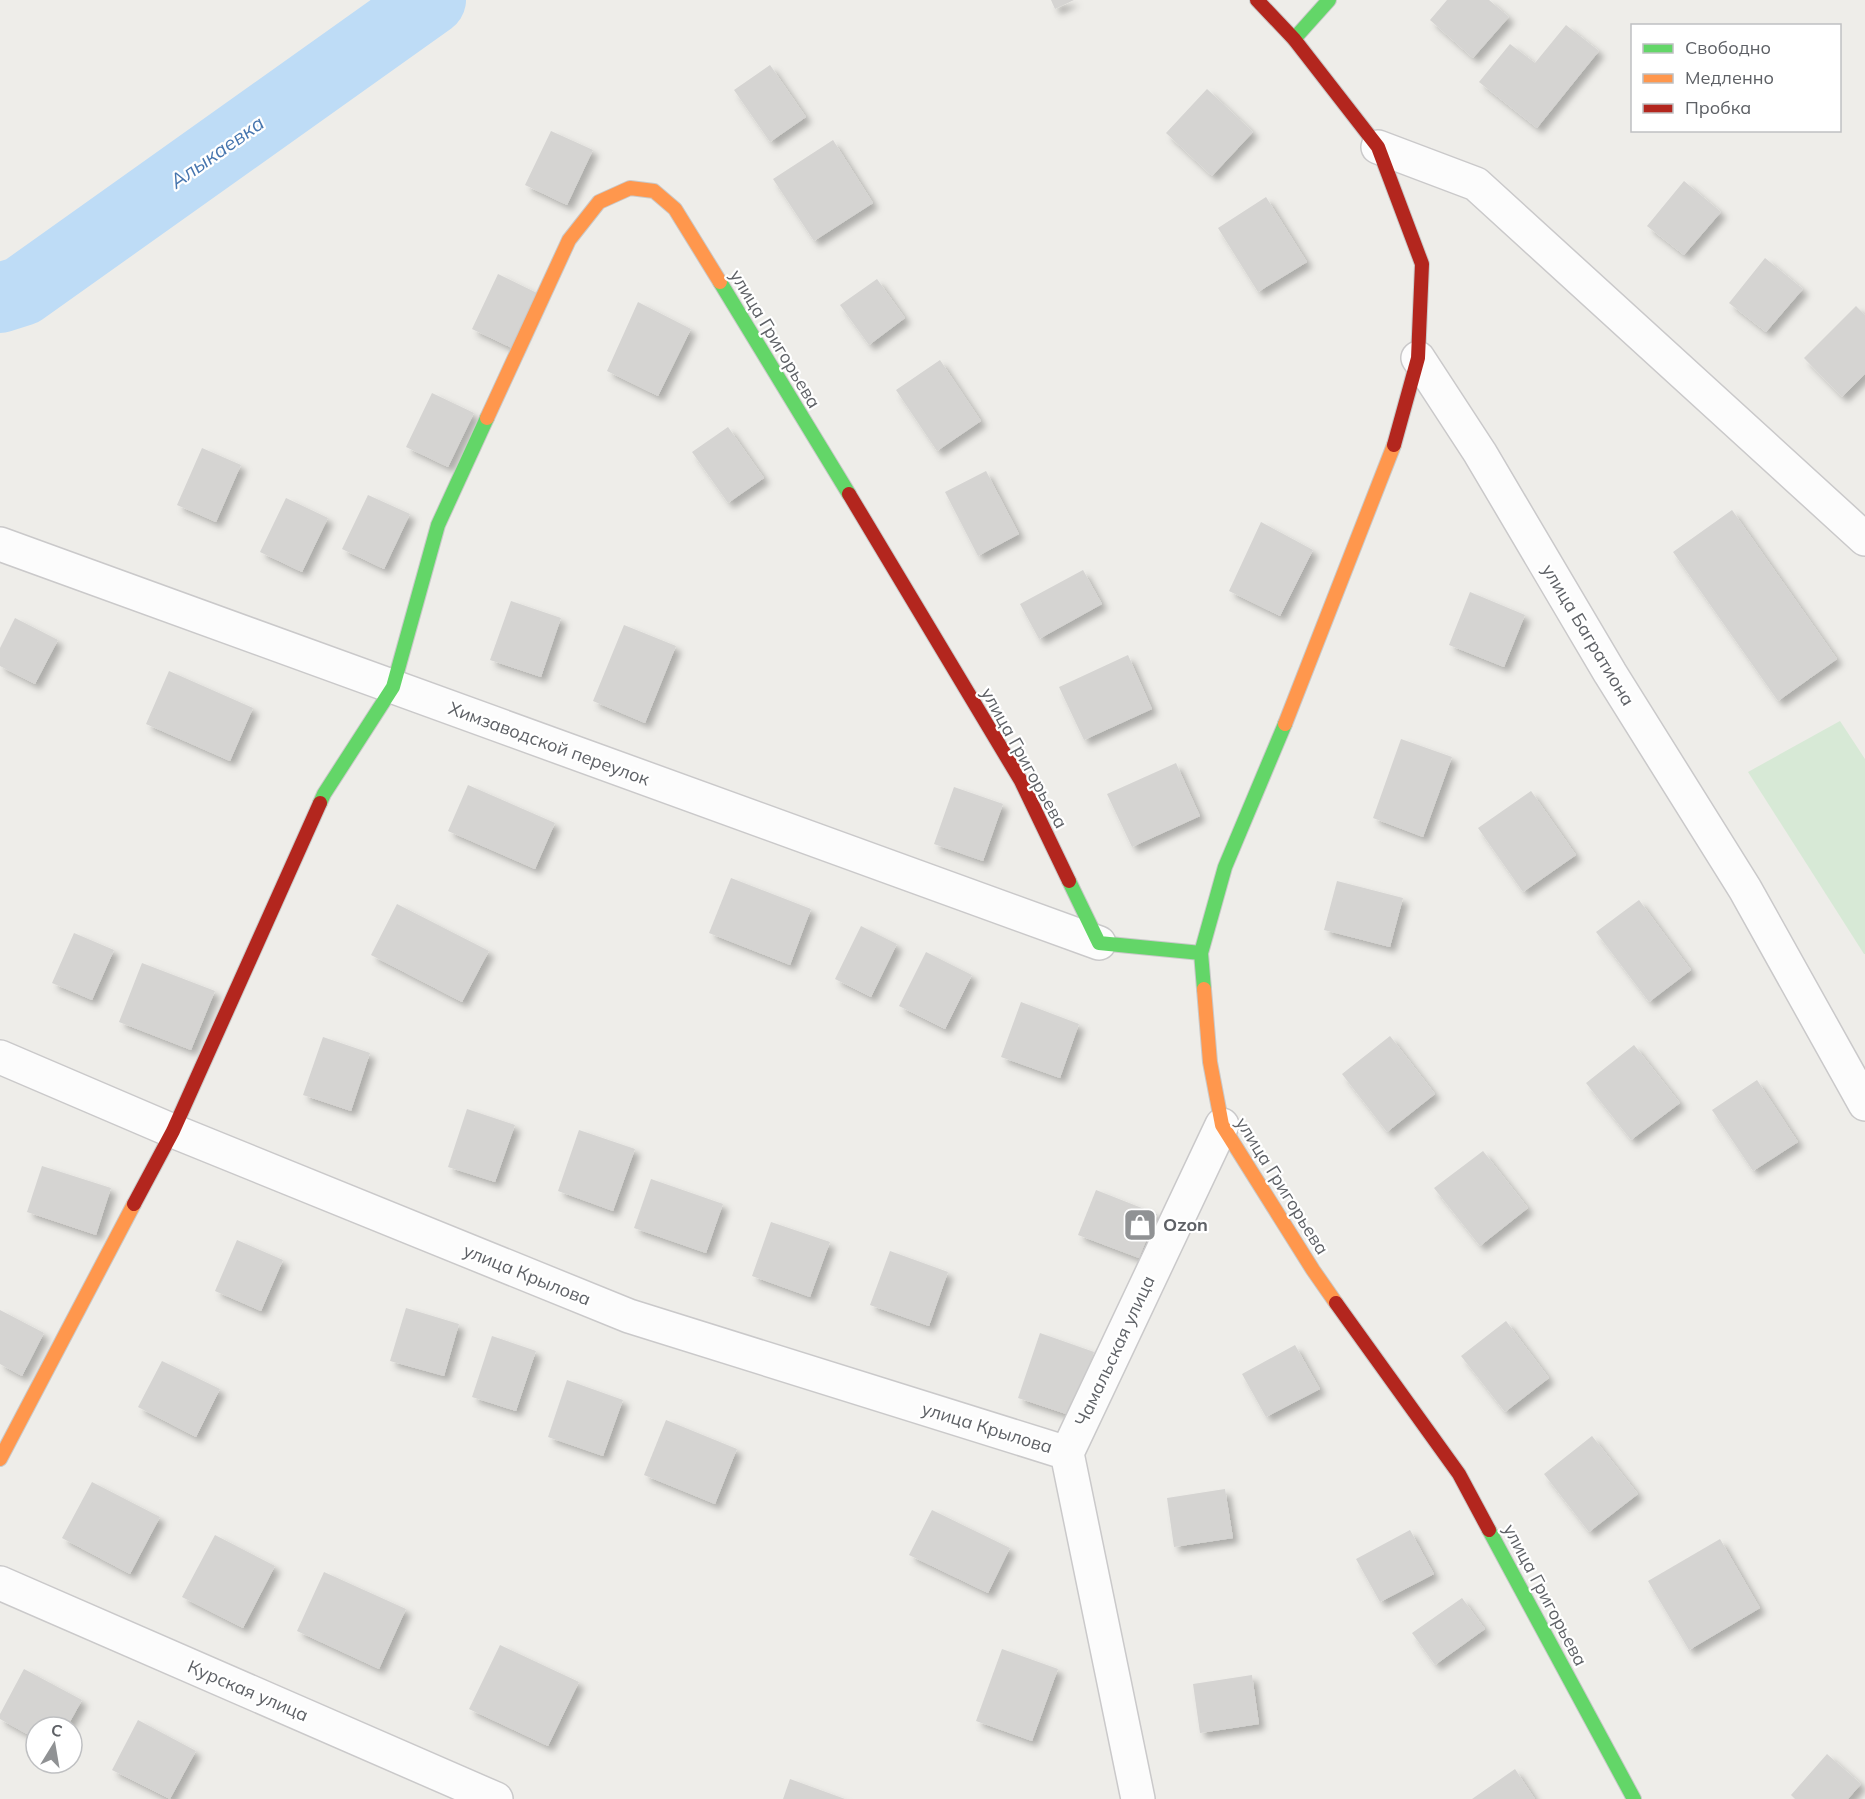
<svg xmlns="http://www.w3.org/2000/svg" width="1865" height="1799" font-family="Mulish,sans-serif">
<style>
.green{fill:#d7e9d6}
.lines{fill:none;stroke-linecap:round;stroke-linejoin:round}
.river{stroke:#bedcf6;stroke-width:70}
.building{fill:#d5d4d2;filter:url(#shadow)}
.street-casing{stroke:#cac9ca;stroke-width:36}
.fast-casing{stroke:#c9c9c9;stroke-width:16}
.slow-casing{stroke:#c9c9c9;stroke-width:16}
.jam-casing{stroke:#c9c9c9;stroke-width:16}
.street{stroke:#fcfcfc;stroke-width:33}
.fast{stroke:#63d668;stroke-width:14}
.slow{stroke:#ff974d;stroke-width:14}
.jam{stroke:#b3261e;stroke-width:14}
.labels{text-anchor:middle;stroke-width:4.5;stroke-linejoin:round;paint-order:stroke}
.street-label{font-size:18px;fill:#5e6166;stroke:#fff}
.poi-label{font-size:18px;font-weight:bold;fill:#5e6166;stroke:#fff;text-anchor:start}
.water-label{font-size:20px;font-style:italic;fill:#4675ae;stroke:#fff}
</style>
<defs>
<filter id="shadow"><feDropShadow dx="5.5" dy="5.5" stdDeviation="3" flood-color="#0004"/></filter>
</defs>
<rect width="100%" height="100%" fill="#eeede9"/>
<!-- green -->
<path class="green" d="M1840 721 1865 759V954H1864L1748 772Z"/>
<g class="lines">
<!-- river -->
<path class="river" d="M0 298 22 291 431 0"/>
</g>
<!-- building -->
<path class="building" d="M1051 0H1074L1055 9Z
M1447 0H1489L1509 17 1473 58 1430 20Z
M1566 25 1599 51 1537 128 1479 82 1510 44 1535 63Z
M770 65 806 117 770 142 734 90Z
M1207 89 1253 132 1212 176 1166 133Z
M551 131 593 150 567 205 525 185Z
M833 140 873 203 814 241 773 179Z
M1684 181 1721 212 1684 255 1647 226Z
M1266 197 1307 262 1258 292 1218 228Z
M1765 258 1803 289 1766 332 1729 303Z
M498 274 539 294 514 349 472 329Z
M877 279 905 318 869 345 840 305Z
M638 302 691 329 658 396 607 371Z
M1856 306 1865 315V374L1842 397 1804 358Z
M940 360 981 421 937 451 896 390Z
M432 393 474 413 448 467 406 447Z
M728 427 764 478 728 503 692 452Z
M202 448 241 465 216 522 177 505Z
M986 471 1019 534 978 556 945 492Z
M368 495 410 514 384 569 342 549Z
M286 498 328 518 302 572 260 552Z
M1732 510 1837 659 1778 701 1673 552Z
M1261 522 1313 550 1280 616 1229 591Z
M1083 570 1102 604 1039 639 1020 604Z
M1470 592 1525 615 1504 667 1449 645Z
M511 601 561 618 541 677 490 660Z
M15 618 58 640 35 684 0 666V648Z
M624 625 676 646 645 723 593 701Z
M1128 655 1152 709 1084 740 1059 687Z
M169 671 253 708 230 761 146 724Z
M1401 739 1452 757 1423 837 1373 818Z
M1176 763 1200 816 1132 847 1107 794Z
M468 785 555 823 535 869 448 831Z
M954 787 1003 804 983 861 934 844Z
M1531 791 1576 855 1523 892 1478 828Z
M731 878 811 909 790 965 709 933Z
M1337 881 1403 898 1390 947 1324 930Z
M1639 900 1691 970 1649 1002 1596 932Z
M397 904 489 951 462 1002 371 955Z
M861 926 897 944 871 997 835 979Z
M74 933 114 950 92 1000 52 983Z
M926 952 972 975 945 1029 899 1006Z
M142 963 215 991 191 1050 119 1022Z
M1021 1002 1079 1024 1060 1078 1001 1057Z
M1390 1036 1435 1094 1387 1132 1342 1074Z
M323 1037 370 1053 351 1111 303 1095Z
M1634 1045 1680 1103 1631 1140 1586 1083Z
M1757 1080 1798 1142 1753 1171 1712 1110Z
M467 1109 515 1125 495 1182 448 1167Z
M579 1130 635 1149 613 1211 558 1191Z
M1483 1151 1528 1208 1480 1246 1434 1188Z
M42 1166 111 1188 96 1235 27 1212Z
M651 1179 723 1204 706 1253 634 1228Z
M1096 1190 1157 1214 1139 1258 1078 1235Z
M771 1222 830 1242 810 1297 752 1276Z
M237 1240 283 1260 261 1311 215 1291Z
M890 1251 948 1272 929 1326 870 1305Z
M406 1308 459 1324 444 1376 390 1361Z
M0 1310 44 1333 22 1376 0 1364Z
M1506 1321 1549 1378 1505 1412 1461 1356Z
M1040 1333 1094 1352 1072 1416 1018 1398Z
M492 1336 536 1351 516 1411 472 1397Z
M1295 1345 1320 1389 1266 1417 1242 1374Z
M162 1361 220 1389 196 1437 138 1407Z
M567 1380 623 1400 603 1456 548 1437Z
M666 1420 737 1449 715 1504 644 1475Z
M1592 1436 1638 1494 1589 1532 1544 1474Z
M92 1482 160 1517 130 1574 62 1538Z
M1225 1489 1233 1538 1174 1547 1167 1498Z
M932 1510 1010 1548 988 1593 909 1555Z
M1410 1530 1434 1574 1380 1602 1356 1559Z
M215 1535 275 1566 243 1628 182 1597Z
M1720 1539 1760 1608 1689 1650 1648 1581Z
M324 1572 406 1609 379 1669 297 1631Z
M1462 1598 1485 1629 1435 1665 1412 1633Z
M500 1645 579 1682 548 1746 469 1709Z
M1002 1649 1058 1669 1032 1741 976 1721Z
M24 1669 82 1700 67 1727H36V1739L0 1719V1714Z
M1252 1675 1259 1724 1200 1733 1193 1684Z
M138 1720 196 1751 170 1799 112 1770Z
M1827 1754 1861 1784 1848 1799H1795L1791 1795Z
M1515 1769 1535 1799H1472Z
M790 1779 845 1799H783Z"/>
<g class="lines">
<defs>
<path id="street" d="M1378 147 1476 184 1865 539
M1418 358 1480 453 1610 673 1745 889 1865 1104
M0 544 1099 943
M0 1057 173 1131 629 1316 1067 1453
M0 1583 496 1799
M1138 1799 1067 1453 1222 1125"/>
<path id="fast" d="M1294 39 1329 0
M720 282 849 494
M320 803 324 794 393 687 438 525 487 418
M1069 881 1099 943 1201 953
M1204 989 1201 953 1225 867 1285 724
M1489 1530 1634 1799"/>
<path id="slow" d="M487 418 569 240 599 202 630 188 654 191 675 209 720 282
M1285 724 1394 445
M1204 989 1210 1062 1222 1125 1313 1270 1336 1303
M0 1459 134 1204"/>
<path id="jam" d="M1257 0 1294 39 1378 147 1422 264 1418 358 1394 445
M849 494 1021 781 1069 881
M134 1204 173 1131 320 803
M1336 1303 1459 1474 1489 1530"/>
</defs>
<!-- street casing -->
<use href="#street" class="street-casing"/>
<!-- fast casing -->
<use href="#fast" class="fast-casing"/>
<!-- slow casing -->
<use href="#slow" class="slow-casing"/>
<!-- jam casing -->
<use href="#jam" class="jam-casing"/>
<!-- street -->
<use href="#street" class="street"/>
<!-- fast -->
<use href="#fast" class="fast"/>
<!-- slow -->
<use href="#slow" class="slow"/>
<!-- jam -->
<use href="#jam" class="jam"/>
</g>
<!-- icons -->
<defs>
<symbol id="shop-square" viewBox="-11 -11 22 22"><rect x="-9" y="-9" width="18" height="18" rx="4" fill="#909294" stroke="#fff"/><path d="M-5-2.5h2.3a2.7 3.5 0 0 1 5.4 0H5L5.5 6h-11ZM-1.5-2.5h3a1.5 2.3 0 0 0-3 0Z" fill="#fff"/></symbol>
</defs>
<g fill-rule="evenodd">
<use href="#shop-square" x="1121" y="1206" width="38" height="38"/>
</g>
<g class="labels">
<!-- street labels -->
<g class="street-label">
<text transform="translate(775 339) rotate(59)" y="6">улица Григорьева</text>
<text transform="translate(1588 635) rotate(59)" y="6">улица Багратиона</text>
<text transform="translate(549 744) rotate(20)" y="6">Химзаводской переулок</text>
<text transform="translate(1024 758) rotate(61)" y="6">улица Григорьева</text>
<text transform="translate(1282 1186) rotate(58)" y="6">улица Григорьева</text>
<text transform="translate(527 1275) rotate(22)" y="6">улица Крылова</text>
<text transform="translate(1115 1351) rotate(-65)" y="6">Чамальская улица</text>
<text transform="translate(987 1428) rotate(17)" y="6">улица Крылова</text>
<text transform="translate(1545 1595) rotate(62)" y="6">улица Григорьева</text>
<text transform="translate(248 1691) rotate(23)" y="6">Курская улица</text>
</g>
<!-- poi labels -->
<g class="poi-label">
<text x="1163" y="1231">Ozon</text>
</g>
<!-- water labels -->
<g class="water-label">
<text transform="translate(217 152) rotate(-35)" y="7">Алыкаевка</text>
</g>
</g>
<!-- legend -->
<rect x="1631" y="24" width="210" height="108" fill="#ffffff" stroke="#bfc0c2" stroke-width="1.5"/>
<rect x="1643" y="44" width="30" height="9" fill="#63d668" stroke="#bfc0c2" stroke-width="1.5"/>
<text x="1685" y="54" font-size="18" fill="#5e6166">Свободно</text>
<rect x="1643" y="74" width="30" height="9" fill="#ff974d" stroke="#bfc0c2" stroke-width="1.5"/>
<text x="1685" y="84" font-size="18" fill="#5e6166">Медленно</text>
<rect x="1643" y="104" width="30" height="9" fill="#b3261e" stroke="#bfc0c2" stroke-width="1.5"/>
<text x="1685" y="114" font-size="18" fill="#5e6166">Пробка</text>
<!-- north arrow -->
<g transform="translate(54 1745) rotate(11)"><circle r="28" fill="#ffffff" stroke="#bfc0c2" stroke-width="1.5"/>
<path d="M0-4.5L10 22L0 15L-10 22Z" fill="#909294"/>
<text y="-9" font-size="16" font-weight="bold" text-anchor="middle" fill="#5e6166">С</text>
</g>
</svg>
